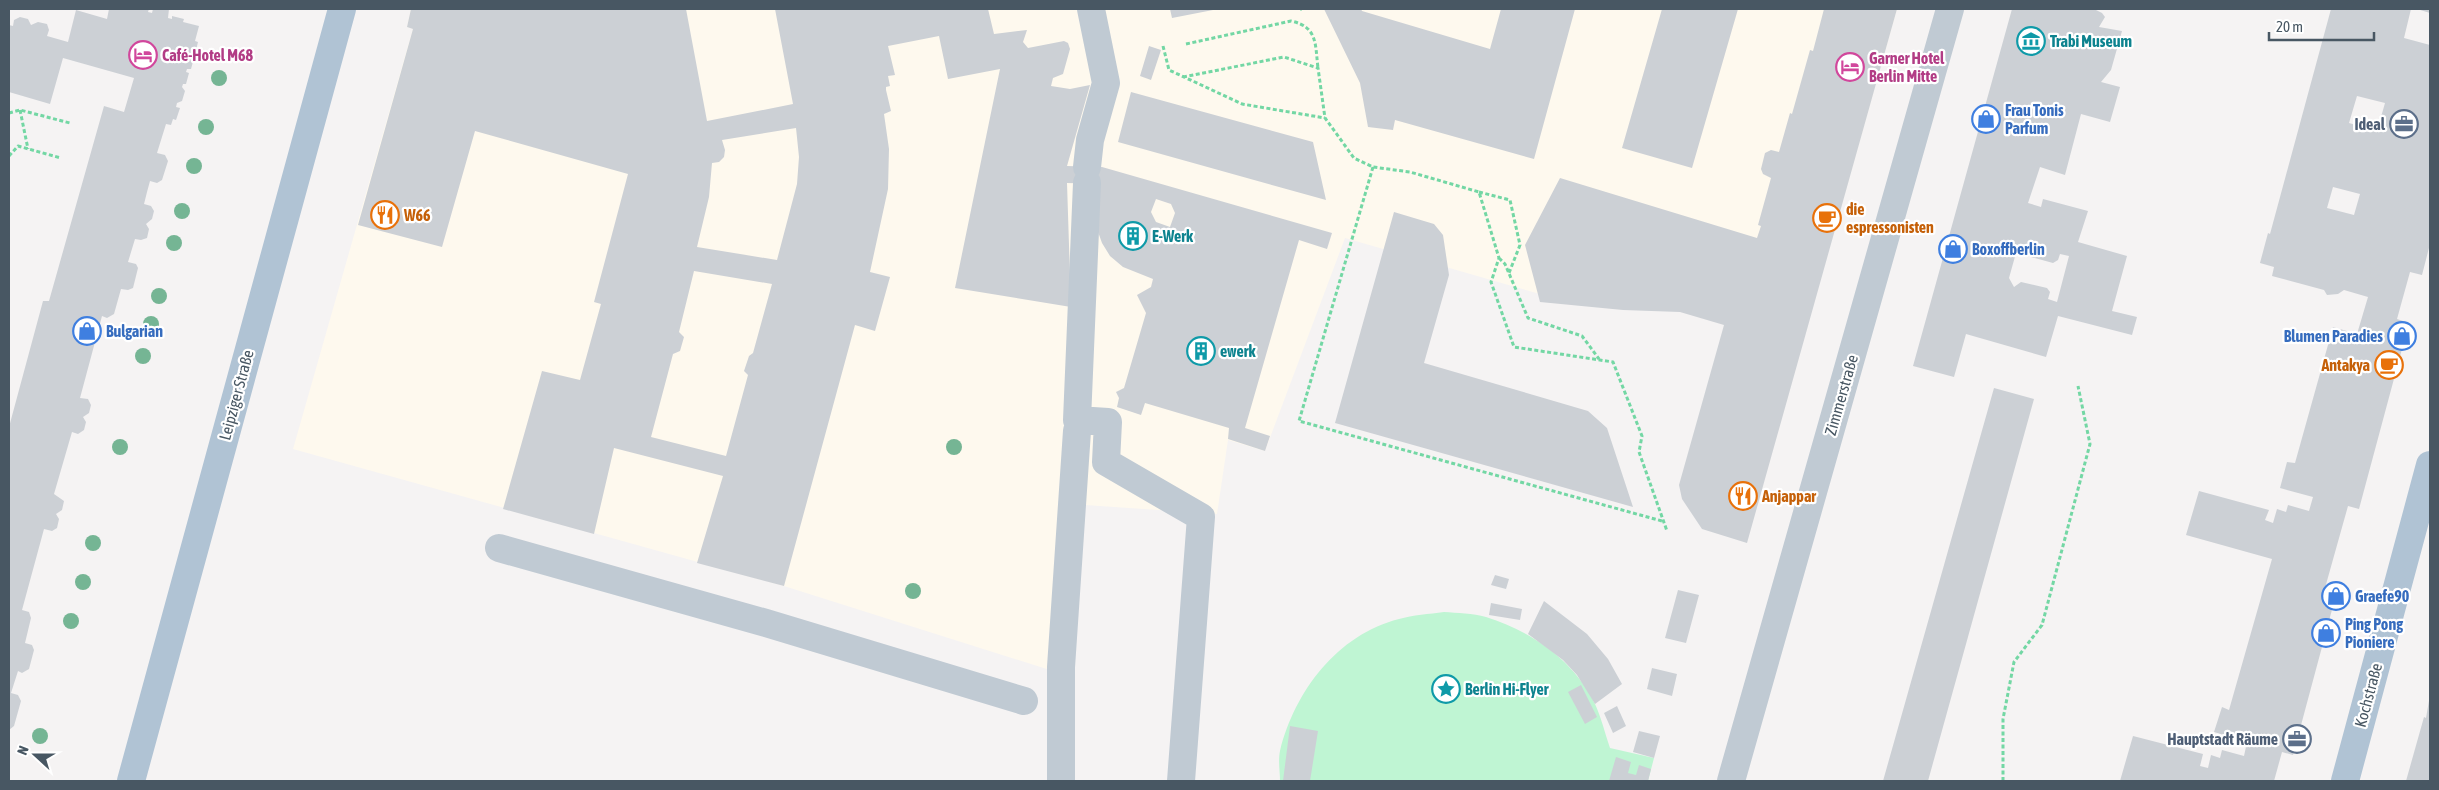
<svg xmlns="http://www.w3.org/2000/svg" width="2439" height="790" font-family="'Asap Condensed',sans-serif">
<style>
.commercial{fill:#fef9ee}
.green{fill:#bff5d3}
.building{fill:#ccd0d5;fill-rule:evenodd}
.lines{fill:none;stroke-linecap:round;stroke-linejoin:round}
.path{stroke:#73d7a4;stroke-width:3;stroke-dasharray:4 2.5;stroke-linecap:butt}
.minor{stroke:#c0cad3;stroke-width:28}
.major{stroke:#b0c3d4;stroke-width:28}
.tree{fill:#75b594}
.labels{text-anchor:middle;stroke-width:4.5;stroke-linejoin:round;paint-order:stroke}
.culture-label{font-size:16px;font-weight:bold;fill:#0d838f;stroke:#fff;text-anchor:start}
.hotel-label{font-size:16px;font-weight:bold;fill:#b23c85;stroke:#fff;text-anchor:start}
.shop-label{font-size:16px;font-weight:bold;fill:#366cbe;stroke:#fff;text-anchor:start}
.service-label{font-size:16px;font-weight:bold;fill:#4e5e75;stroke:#fff;text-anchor:end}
.food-label{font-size:16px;font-weight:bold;fill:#c56008;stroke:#fff;text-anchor:start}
.street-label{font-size:16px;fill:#485763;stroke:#fff}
</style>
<rect width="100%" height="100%" fill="#f5f3f3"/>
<!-- commercial -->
<path class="commercial" d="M411 9H1897L1814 302 1571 303 1345 238 1265 451 1228 440 1217 514 1085 505 1072 677 784 586 293 449 410 39 413 29 407 27Z"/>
<!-- green -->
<path class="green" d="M1444 612C1457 613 1473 613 1486 617 1531 631 1574 660 1595 704 1601 717 1605 733 1610 748L1654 758 1648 781H1280C1280 772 1278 760 1280 751 1295 691 1337 635 1399 619 1413 615 1429 614 1444 612Z"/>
<!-- building -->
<path class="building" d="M109 9H149L148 12 152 13 153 9H169L168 18 172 19V16L184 19 183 22 199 26 195 41 198 42 195 54 191 53 190 57 194 58 191 69H187L186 72 189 73 186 84H183L182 87 185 91 182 101 177 103 176 107 180 108 176 120 173 119 171 125 166 124 157 153 165 155 168 161 162 180 157 183 150 181 147 192 144 204 151 206 154 211 152 219 146 224 149 229 147 238 141 240 135 239 128 262 136 264 138 268 133 288 128 290 121 289 114 314 107 318 102 316 80 398 88 399 91 405 89 413 83 417 86 422 84 430 78 434 72 432 54 494 64 501 62 510 56 514 59 519 57 528 52 531 44 529 22 610 29 612 31 618 25 643 32 645 34 650 29 669 22 673 18 671 11 693 18 695 21 701 14 726 9 730V427L43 301H49L104 106 124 112 134 78 63 58 50 104 9 92V25L13 26 14 20 20 17 28 19 31 25 38 22 47 24 49 30 47 36 68 42 76 10 107 19Z
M411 9H686L707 121 793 104 775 9H988L994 34 1027 30 1023 42 1028 48 1064 41 1068 43 1070 49 1063 74 1053 78 1051 86 1070 89 1090 85 1067 166 1102 167 1332 233 1327 249 1299 240 1245 428 1270 436 1265 451 1228 439 1229 428 1145 403 1141 415 1117 407 1119 398 1116 392 1124 388 1146 313 1137 295 1151 287 1153 279 1123 267 1110 256 1102 243 1097 229 1100 184 1067 183 1071 307 955 288 1000 69 948 79 939 36 888 46 895 75 888 76 890 86 886 87V90L891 111 884 114 889 149 888 189 870 272 890 277 875 331 855 325 784 586 697 563 723 476 614 448 594 534 503 509 542 371 580 380 601 304 594 302 628 174 475 131 442 247 358 225 413 29 407 27ZM796 128 799 157 797 184 777 260 697 247 709 197 712 163 719 162 724 157 725 150 722 140ZM1156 199 1171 204 1175 213 1170 227 1156 222 1151 212ZM694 271 772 284 753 353 749 356 744 371 748 375 726 456 651 437 673 354 680 351 684 337 679 332Z
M1170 9H1213V10L1172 18Z
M1324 9H1361L1362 11 1490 49 1501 9H1575L1534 159 1395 120 1393 130 1368 127 1360 83Z
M1662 9H1738L1692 168 1622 148Z
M1824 9H1897L1747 543 1702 529 1682 499 1679 485 1724 325 1680 312 1623 310 1540 302 1525 245 1560 178 1757 238 1761 226 1758 225 1771 178 1763 174 1761 169 1765 153 1771 150 1779 152 1790 113 1792 114 1810 50 1813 51Z
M2012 9H2094L2102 13 2105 17 2099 27 2122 31 2111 70 2101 82 2120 87 2110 122 2081 114 2065 175 2040 167 2028 203 2041 207 2043 199 2088 211 2078 242 2127 256 2112 311 2137 317 2132 335 2058 316 2046 357 1966 334 1954 377 1913 366ZM2023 247 2027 256 2053 263 2058 260 2060 254 2069 256 2057 302 2048 299 2050 292 2047 288 2021 282 2014 287 2009 278 2016 253Z
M2331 9H2411L2404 38 2430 45V244L2422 275 2410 272 2397 319 2409 323 2359 509 2348 506 2325 588 2337 591 2293 755 2282 752 2274 781H2120L2133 736 2203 754 2200 766 2208 768 2211 755 2220 758 2222 750 2244 756 2247 742 2214 732 2222 707 2229 710 2272 559 2186 535 2199 491 2269 510 2265 520 2273 523 2277 509 2286 512 2288 505 2309 511 2313 497 2280 488 2287 462 2295 463 2333 327 2357 334 2368 297 2344 290 2338 294 2327 295 2324 290 2272 276 2274 267 2260 263 2268 233 2270 234ZM2357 96 2385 103 2377 131 2349 123ZM2333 187 2360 194 2354 215 2327 208Z
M2417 9H2430V13Z
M1149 46 1161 50 1151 80 1140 76Z
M1131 92 1313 142 1326 200 1118 142Z
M1394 212 1434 224 1443 235 1449 275 1424 363 1588 411 1607 428 1633 507 1335 423Z
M1994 388 2034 399 1928 781H1883Z
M1495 575 1509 579 1506 589 1491 585Z
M1678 590 1699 595 1686 643 1665 638Z
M1544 601 1587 634 1608 659 1622 684 1595 704 1577 675 1563 660 1528 634Z
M1491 603 1522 609 1520 620 1489 615Z
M1652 668 1677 674 1672 696 1647 689Z
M1581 685 1597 717 1585 724 1568 692Z
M2430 695V781H2406L2424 717 2426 718Z
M1617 706 1626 726 1613 733 1604 713Z
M1290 726 1318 731 1310 781H1283Z
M1639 731 1660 736 1654 758 1633 752Z
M1616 757 1631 762 1628 773 1636 775 1639 765 1651 769 1648 781H1609Z"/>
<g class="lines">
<!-- path -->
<path class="path" d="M1300 9H1302
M1186 44 1291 21C1318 27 1315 44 1318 68
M1163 46 1169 70 1242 104 1325 118
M1183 77 1284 57 1318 68 1325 118 1354 158 1373 167 1410 172 1479 192 1499 258 1491 282 1514 347 1613 362 1642 436 1639 452 1667 531
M20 110 28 149
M9 113 20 110 70 123
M9 156 18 146 61 158
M1373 167 1299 421 1662 521
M1479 192 1510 200 1520 245 1509 273
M1499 258 1505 264 1528 318 1582 336 1599 359
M9 346H10
M2003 781V719L2014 662 2042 625 2090 444 2078 386"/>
<!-- minor -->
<path class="minor" d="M1087 167 1090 140 1106 83 1091 9
M1087 183 1077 420 1108 422 1106 462 1201 517 1181 781
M499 548 766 623 1024 701
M1061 781V667L1077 431
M1731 781 1950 9"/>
<!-- major -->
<path class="major" d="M131 781 342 9
M2345 781 2430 465"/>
</g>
<!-- trees -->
<g class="tree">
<circle cx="219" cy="78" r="8"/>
<circle cx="206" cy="127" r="8"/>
<circle cx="194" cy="166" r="8"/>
<circle cx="182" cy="211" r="8"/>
<circle cx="174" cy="243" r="8"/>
<circle cx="159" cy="296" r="8"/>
<circle cx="151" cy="324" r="8"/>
<circle cx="143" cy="356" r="8"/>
<circle cx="120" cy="447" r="8"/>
<circle cx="954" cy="447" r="8"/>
<circle cx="93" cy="543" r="8"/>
<circle cx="83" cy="582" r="8"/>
<circle cx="913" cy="591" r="8"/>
<circle cx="71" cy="621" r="8"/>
<circle cx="40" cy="736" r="8"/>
</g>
<!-- icons -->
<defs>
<symbol id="museum-ring" viewBox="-11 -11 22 22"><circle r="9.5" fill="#fff" stroke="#0f9aa8" stroke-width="1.5"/><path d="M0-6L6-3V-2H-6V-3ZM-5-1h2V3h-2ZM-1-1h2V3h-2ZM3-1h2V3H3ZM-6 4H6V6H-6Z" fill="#0f9aa8"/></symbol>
<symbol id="hotel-ring" viewBox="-11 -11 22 22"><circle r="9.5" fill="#fff" stroke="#d1479c" stroke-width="1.5"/><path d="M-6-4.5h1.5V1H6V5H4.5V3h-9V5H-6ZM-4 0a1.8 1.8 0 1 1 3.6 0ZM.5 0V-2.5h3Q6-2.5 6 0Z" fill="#d1479c"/></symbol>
<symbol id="shop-ring" viewBox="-11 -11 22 22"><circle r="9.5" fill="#fff" stroke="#3f7fe0" stroke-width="1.5"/><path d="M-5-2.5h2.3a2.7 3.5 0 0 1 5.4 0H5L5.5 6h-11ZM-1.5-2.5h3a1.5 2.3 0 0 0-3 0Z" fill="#3f7fe0"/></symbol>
<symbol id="office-ring" viewBox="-11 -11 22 22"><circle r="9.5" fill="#fff" stroke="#5c6f8a" stroke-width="1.5"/><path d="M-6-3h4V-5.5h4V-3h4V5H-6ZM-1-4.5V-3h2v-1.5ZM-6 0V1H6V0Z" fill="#5c6f8a"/></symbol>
<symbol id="restaurant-ring" viewBox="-11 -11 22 22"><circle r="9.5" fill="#fff" stroke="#e8710a" stroke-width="1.5"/><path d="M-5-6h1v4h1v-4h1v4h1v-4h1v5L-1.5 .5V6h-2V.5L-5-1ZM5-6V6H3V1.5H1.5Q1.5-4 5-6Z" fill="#e8710a"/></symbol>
<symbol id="cafe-ring" viewBox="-11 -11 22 22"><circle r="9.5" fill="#fff" stroke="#e8710a" stroke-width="1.5"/><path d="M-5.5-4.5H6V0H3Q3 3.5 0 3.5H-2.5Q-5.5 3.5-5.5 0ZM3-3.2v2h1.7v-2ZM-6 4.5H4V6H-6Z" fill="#e8710a"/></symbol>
<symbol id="building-ring" viewBox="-11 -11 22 22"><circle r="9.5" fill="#fff" stroke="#0f9aa8" stroke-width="1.5"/><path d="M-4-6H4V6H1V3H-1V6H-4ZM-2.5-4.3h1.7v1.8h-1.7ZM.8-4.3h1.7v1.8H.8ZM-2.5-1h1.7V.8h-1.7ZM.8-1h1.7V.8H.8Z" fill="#0f9aa8"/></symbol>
<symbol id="sight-ring" viewBox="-11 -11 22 22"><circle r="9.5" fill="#fff" stroke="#0f9aa8" stroke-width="1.5"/><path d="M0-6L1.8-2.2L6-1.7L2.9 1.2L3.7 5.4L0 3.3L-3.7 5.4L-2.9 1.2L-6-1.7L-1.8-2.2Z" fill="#0f9aa8"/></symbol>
</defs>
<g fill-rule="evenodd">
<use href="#museum-ring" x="2015" y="25" width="32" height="32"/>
<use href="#hotel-ring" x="127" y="39" width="32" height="32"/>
<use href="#hotel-ring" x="1834" y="51" width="32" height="32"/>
<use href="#shop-ring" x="1970" y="103" width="32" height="32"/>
<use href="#office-ring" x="2388" y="108" width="32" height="32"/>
<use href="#restaurant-ring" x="369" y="199" width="32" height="32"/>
<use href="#cafe-ring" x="1811" y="202" width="32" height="32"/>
<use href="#building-ring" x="1117" y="220" width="32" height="32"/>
<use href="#shop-ring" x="1937" y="233" width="32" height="32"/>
<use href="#shop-ring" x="71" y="315" width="32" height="32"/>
<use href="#shop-ring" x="2386" y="320" width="32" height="32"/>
<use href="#building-ring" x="1185" y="335" width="32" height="32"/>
<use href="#cafe-ring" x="2373" y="349" width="32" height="32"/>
<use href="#restaurant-ring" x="1727" y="480" width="32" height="32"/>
<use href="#shop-ring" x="2320" y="580" width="32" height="32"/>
<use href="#shop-ring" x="2310" y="617" width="32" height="32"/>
<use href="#sight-ring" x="1430" y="673" width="32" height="32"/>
<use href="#office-ring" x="2281" y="723" width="32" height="32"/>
</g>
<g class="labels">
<!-- culture labels -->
<g class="culture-label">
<text x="2050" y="47">Trabi Museum</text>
<text x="1152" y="242">E-Werk</text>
<text x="1220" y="357">ewerk</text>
<text x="1465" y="695">Berlin Hi-Flyer</text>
</g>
<!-- hotel labels -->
<g class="hotel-label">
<text x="162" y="61">Café-Hotel M68</text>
<text x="1869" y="64">Garner Hotel<tspan x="1869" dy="18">Berlin Mitte</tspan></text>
</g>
<!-- shop labels -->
<g class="shop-label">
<text x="2005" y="116">Frau Tonis<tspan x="2005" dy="18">Parfum</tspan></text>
<text x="1972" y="255">Boxoffberlin</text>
<text x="106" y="337">Bulgarian</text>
<text x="2383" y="342" text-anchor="end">Blumen Paradies</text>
<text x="2355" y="602">Graefe90</text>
<text x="2345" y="630">Ping Pong<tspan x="2345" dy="18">Pioniere</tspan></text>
</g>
<!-- service labels -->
<g class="service-label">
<text x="2385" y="130">Ideal</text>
<text x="2278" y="745">Hauptstadt Räume</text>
</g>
<!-- food labels -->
<g class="food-label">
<text x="1846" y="215">die<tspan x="1846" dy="18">espressonisten</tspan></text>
<text x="404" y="221">W66</text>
<text x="2370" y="371" text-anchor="end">Antakya</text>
<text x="1762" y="502">Anjappar</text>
</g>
<!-- street labels -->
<g class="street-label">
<text transform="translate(236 395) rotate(-75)" y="6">Leipziger Straße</text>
<text transform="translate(1841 395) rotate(-74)" y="6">Zimmerstraße</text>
<text transform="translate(2368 695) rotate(-75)" y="6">Kochstraße</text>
</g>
</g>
<!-- border -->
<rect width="2439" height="790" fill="none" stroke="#485763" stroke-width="20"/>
<!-- north arrow -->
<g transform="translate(35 755) rotate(291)" stroke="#ffffff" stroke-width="4" paint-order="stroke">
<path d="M0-4L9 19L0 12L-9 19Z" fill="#485763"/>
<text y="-8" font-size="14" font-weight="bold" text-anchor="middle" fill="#485763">N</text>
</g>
<!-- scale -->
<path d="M2269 32v8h105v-8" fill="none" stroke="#485763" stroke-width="2.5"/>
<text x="2276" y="32" font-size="15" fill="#485763" stroke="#ffffff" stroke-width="4" paint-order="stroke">20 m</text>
</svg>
